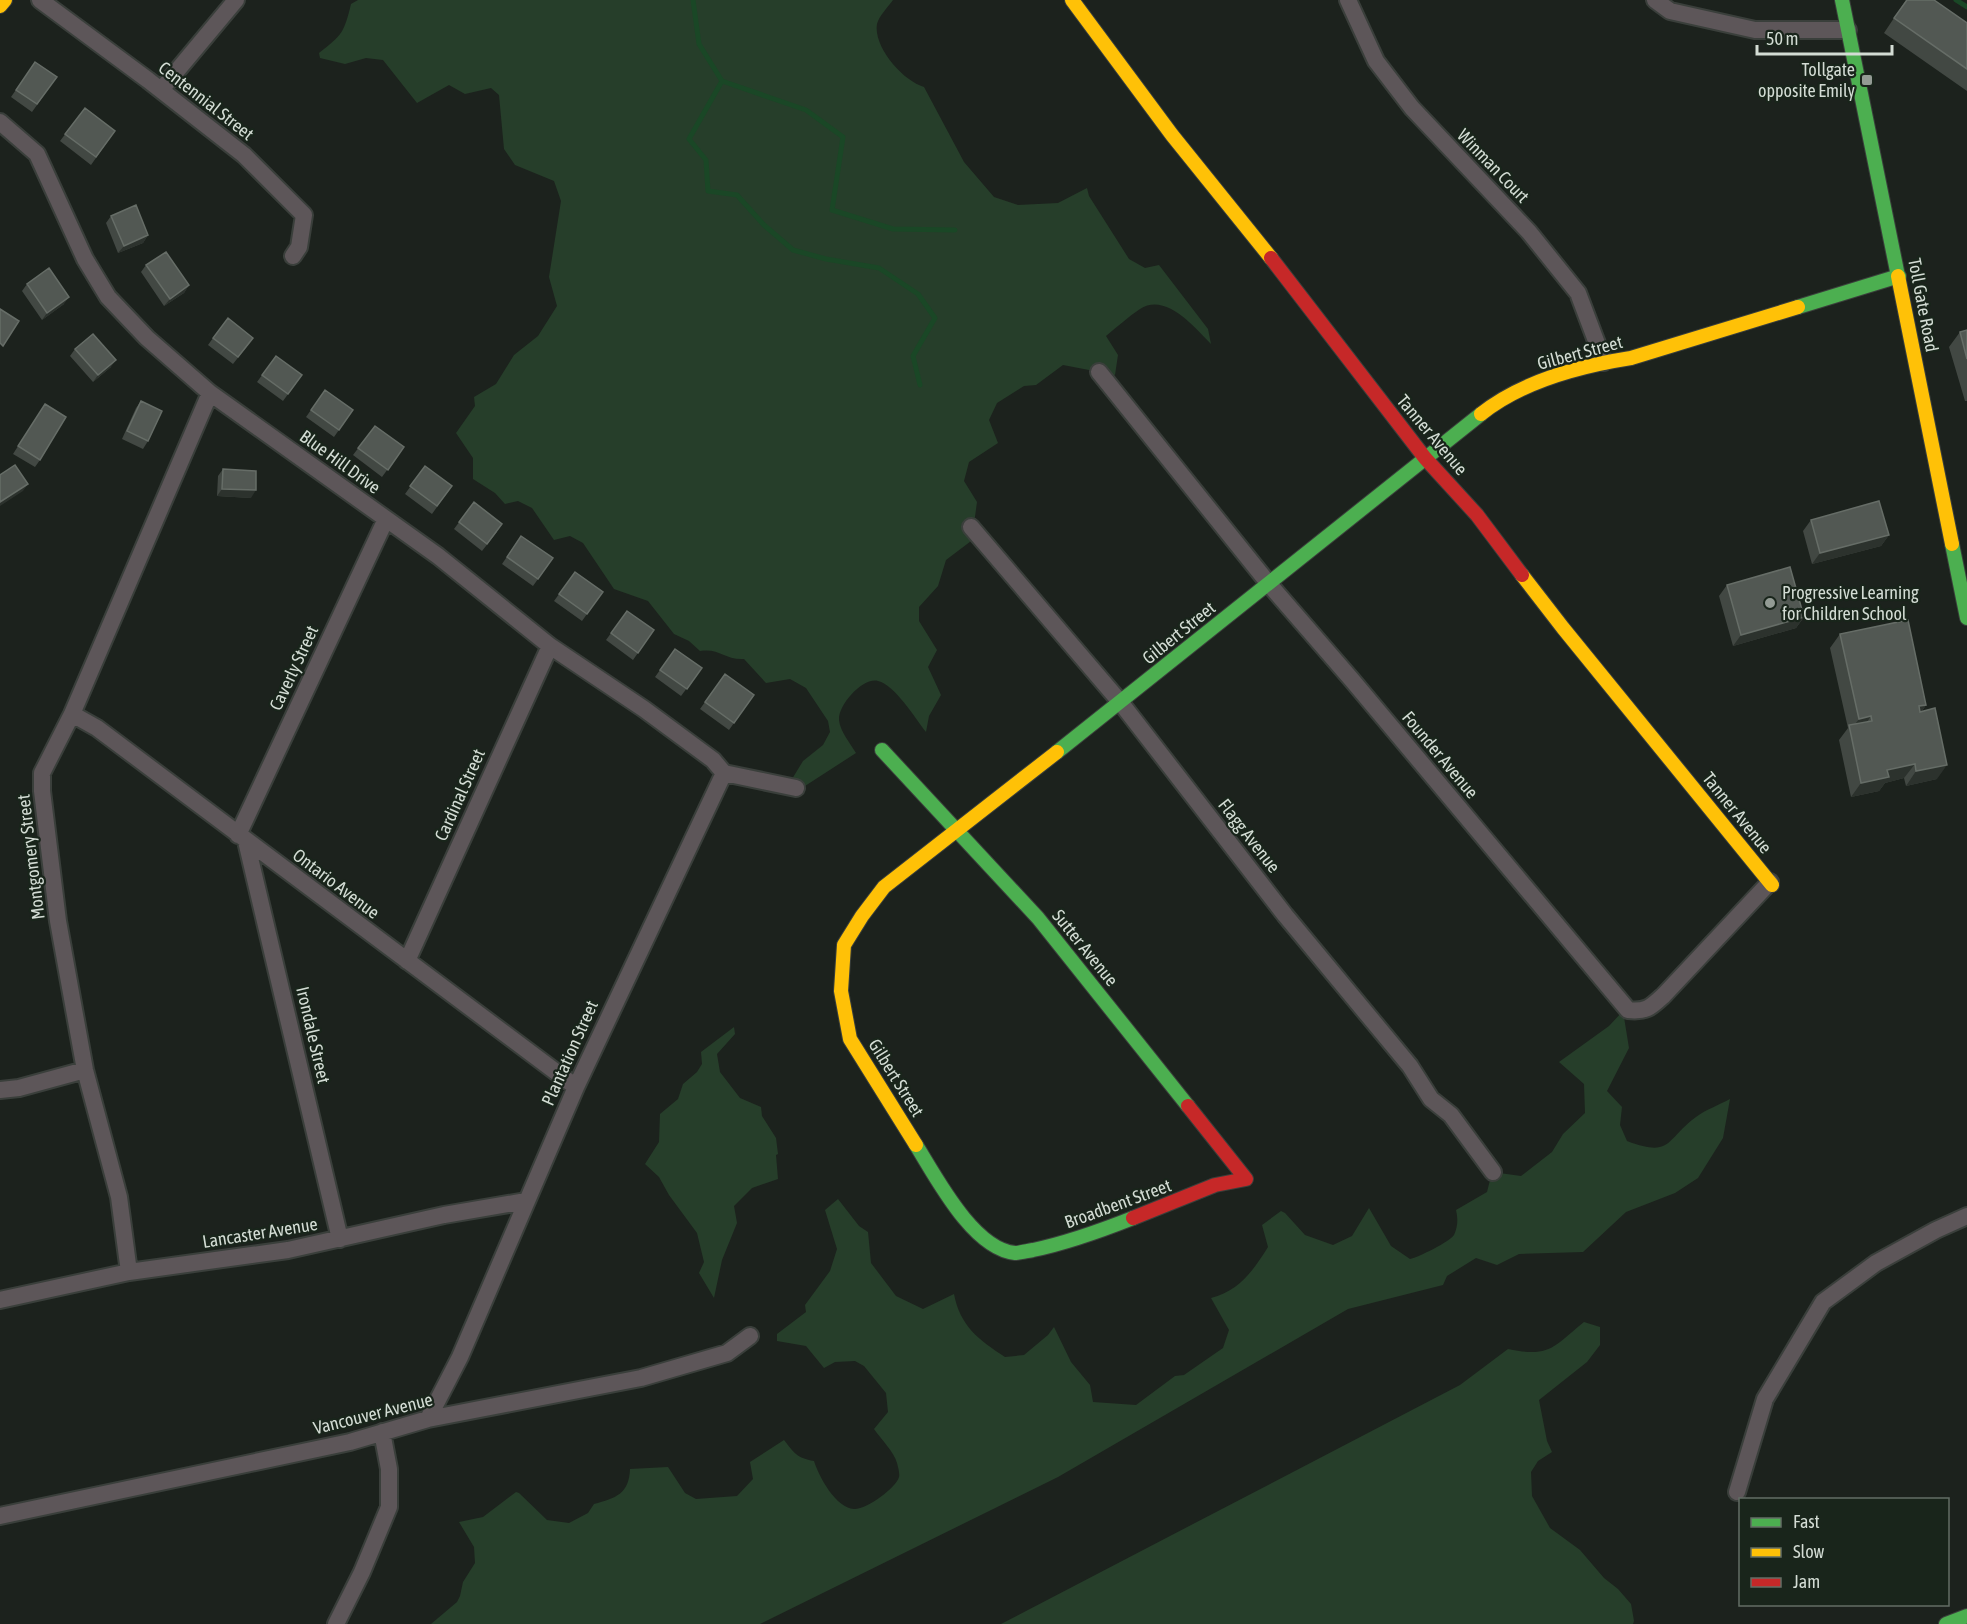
<svg xmlns="http://www.w3.org/2000/svg" width="1967" height="1624" font-family="'Asap Condensed',sans-serif">
<style>
.green{fill:#263e2a}
.lines{fill:none;stroke-linecap:round;stroke-linejoin:round}
.stream{stroke:#1a4726;stroke-width:5}
.street-casing{stroke:#3a3f3b;stroke-width:20}
.fast-casing{stroke:#3a3f3b;stroke-width:16}
.slow-casing{stroke:#3a3f3b;stroke-width:16}
.jam-casing{stroke:#3a3f3b;stroke-width:16}
.street{stroke:#5d5659;stroke-width:16}
.fast{stroke:#4caf50;stroke-width:14}
.slow{stroke:#ffc107;stroke-width:14}
.jam{stroke:#c62828;stroke-width:14}
.wall{fill:#424843}
.shaded-wall{fill:#2c322d}
.building{fill:#525853;stroke:#666d67;stroke-width:1.5}
.poi-dot{fill:#939b94;stroke:#19251b;stroke-width:2}
.labels{text-anchor:middle;stroke-width:4.5;stroke-linejoin:round;paint-order:stroke}
.poi-label{font-size:18px;fill:#d3dcd4;stroke:#19251b;text-anchor:end}
.street-label{font-size:18px;fill:#d3dcd4;stroke:#19251b}
</style>
<rect width="100%" height="100%" fill="#1c221d"/>
<!-- green -->
<path class="green" d="M358 0H893C888 7 879 16 877 24 873 47 903 81 924 87L964 162 994 197 1018 205 1058 203 1087 188 1089 196 1129 259 1145 268 1159 265 1208 329 1211 344C1195 328 1166 292 1140 309 1128 317 1117 327 1106 336L1118 355 1115 375 1063 365 1036 385 1024 386 997 403 989 420 998 443 969 462 964 481 977 502 974 524 979 535 946 560 938 586 919 607V621L937 650 928 667 941 695 929 716 926 732C915 718 895 685 878 681 863 677 838 705 839 720 840 731 850 743 856 753L805 786 796 788 789 784 803 761 823 745 830 732 828 721 806 688 790 679 766 683 744 659C724 660 720 648 700 651L689 641 674 634 648 601 614 589 583 543 570 536 554 540 532 508 518 501 505 504 495 493 473 479V458L456 433 475 406 474 397 496 384 514 355 538 336 557 306 549 277 561 201 554 181 515 165 504 149 499 95 491 88 465 94 449 85 417 103 383 60 366 58 345 64 320 58 319 53C342 35 344 33 351 4Z
M1623 1011 1629 1048 1607 1091 1622 1107 1620 1125 1627 1141C1672 1158 1665 1140 1696 1117 1705 1110 1719 1105 1730 1099L1723 1138 1698 1178 1675 1193 1626 1212 1583 1252 1519 1254 1497 1265 1476 1258 1447 1276 1443 1285 1348 1309 1058 1477 760 1624H431L457 1602 460 1596 463 1582 475 1563 474 1547 459 1522 483 1517 516 1492 519 1493 547 1520 569 1523 588 1513 594 1504C616 1498 629 1494 630 1469L668 1467 685 1493 696 1499 737 1496 753 1479 750 1462 784 1440C794 1453 797 1458 814 1461 819 1477 836 1508 854 1509 866 1510 896 1488 899 1477 900 1474 898 1467 897 1463 894 1452 881 1439 874 1429L888 1412 886 1393 864 1366 855 1361 835 1362 824 1368 806 1346 777 1341V1334L806 1312 805 1305 830 1271 837 1249 825 1210 838 1199 859 1226 868 1232 871 1263 896 1296 923 1309 954 1294C960 1326 979 1340 1005 1357L1024 1355 1048 1335 1054 1327 1071 1362 1090 1385 1093 1402 1136 1405 1175 1376 1184 1375 1223 1348 1229 1330 1211 1298C1239 1291 1253 1271 1268 1247L1262 1225 1281 1211 1285 1213 1305 1235 1333 1245 1352 1236 1369 1208 1391 1246 1410 1259C1419 1257 1449 1242 1454 1235 1458 1226 1458 1219 1456 1210L1487 1192 1492 1172 1521 1176 1552 1152 1563 1134 1585 1113 1584 1084 1559 1062 1609 1026Z
M734 1027 735 1034 717 1054 720 1072 740 1098 761 1107 762 1116 776 1138 778 1154 776 1155 778 1179 752 1188 734 1206 737 1223 722 1260 714 1298 699 1273 704 1262 697 1233 669 1195 659 1177 645 1164 659 1142 660 1114 678 1099 683 1084 697 1072 702 1064 701 1052Z
M1584 1322 1600 1327V1345L1587 1362 1539 1400 1547 1441 1552 1452 1538 1461 1531 1472 1532 1496 1550 1528 1580 1550 1604 1578 1618 1589 1631 1604 1634 1621 1633 1624H1001L1460 1385 1508 1349C1550 1358 1553 1347 1584 1322Z"/>
<g class="lines">
<!-- stream -->
<path class="stream" d="M693 0 699 44 722 81 806 110 843 137 832 210 893 229 955 230
M1956 0 1967 7
M722 81 689 139 706 160 708 191 737 195 764 225 793 250 826 259 879 268 918 294 935 318 913 356 920 385"/>
<defs>
<path id="street" d="M40 0 148 80 244 155 304 215 299 247 293 256
M1348 0 1376 61 1412 108 1529 232 1578 293 1604 362
M1655 0 1670 11 1755 30H1848
M161 90 236 0
M0 122 37 154 85 259 108 297 147 338 210 393 438 556 550 646 644 709 713 760 724 773
M1099 372 1269 584 1352 680 1628 1010C1647 1012 1651 1007 1664 995L1770 882
M971 527 1121 703 1285 915 1410 1066 1431 1099 1451 1115 1493 1172
M72 714 97 728 576 1087
M724 773 796 788
M238 835 386 519
M246 841 340 1239
M407 961 550 646
M0 1090 19 1088 85 1070
M129 1272 119 1197 85 1070 58 921 42 791V773L72 714 210 393
M0 1300 129 1272 288 1250 444 1215 526 1201
M428 1419 460 1357 576 1087 724 773
M1737 1492 1765 1399 1823 1302 1876 1263 1936 1230 1967 1216
M0 1516 350 1442 428 1419 641 1378 727 1353 750 1336
M336 1624 362 1572 389 1507V1469L382 1432"/>
<path id="fast" d="M1842 0 1898 276
M1798 307 1899 276
M1952 544 1967 618
M882 750 1038 918 1188 1106
M1057 752 1481 414
M916 1145C936 1177 973 1249 1015 1253 1020 1253 1027 1251 1033 1250 1067 1243 1100 1231 1133 1218
M1946 1624 1967 1616"/>
<path id="slow" d="M1072 0 1172 135 1271 258
M0 6 5 0
M1898 276 1952 544
M1481 414C1522 381 1580 366 1631 358L1798 307
M1522 575 1563 628 1772 885
M916 1145 850 1039 841 991 844 945 862 916 884 887 1057 752"/>
<path id="jam" d="M1271 258 1425 458 1477 515 1522 575
M1133 1218 1215 1185 1246 1179 1188 1106"/>
</defs>
<!-- street casing -->
<use href="#street" class="street-casing"/>
<!-- fast casing -->
<use href="#fast" class="fast-casing"/>
<!-- slow casing -->
<use href="#slow" class="slow-casing"/>
<!-- jam casing -->
<use href="#jam" class="jam-casing"/>
<!-- street -->
<use href="#street" class="street"/>
<!-- fast -->
<use href="#fast" class="fast"/>
<!-- slow -->
<use href="#slow" class="slow"/>
<!-- jam -->
<use href="#jam" class="jam"/>
</g>
<!-- wall -->
<path class="wall" d="M1906 0 1967 23V91L1884 33Z
M35 62 57 77 32 112 11 97Z
M85 108 115 131 91 165 60 141Z
M111 216 148 235 143 243 118 253 106 223Z
M146 265 189 285 184 293 164 306 141 272Z
M27 284 64 304 42 320 22 291Z
M1967 330V401H1965L1949 347 1960 332Z
M213 338 248 345 233 364 208 345Z
M75 349 111 367 93 382 70 356Z
M276 356 302 375 283 401 257 382Z
M325 390 353 410 334 437 306 417Z
M141 401 148 441 143 449 122 439 136 408Z
M45 404 40 460 35 467 13 454Z
M375 426 404 447 382 477 353 455Z
M425 466 452 486 432 514 405 494Z
M223 469 251 498 217 496 218 476Z
M474 502 497 532 482 551 454 529Z
M1811 520 1889 535 1881 546 1812 564 1803 531Z
M521 536 553 558 533 586 502 564Z
M575 572 603 592 582 621 554 601Z
M1727 585 1804 617 1796 628 1733 646 1719 596Z
M627 611 654 630 633 660 606 640Z
M1840 634 1926 705 1922 711 1937 779 1906 786 1904 778 1885 783 1879 791 1851 797 1839 740 1848 728 1830 648Z
M675 649 702 668 681 696 655 677Z
M725 674 754 695 729 730 700 709Z"/>
<!-- shaded-wall -->
<path class="shaded-wall" d="M148 235 143 243 118 253 124 246Z
M189 285 184 293 164 306 170 299Z
M69 297 64 304 42 320 47 313Z
M116 360 111 367 93 382 98 375Z
M28 484 23 491 0 506V502Z
M222 489 256 490 251 498 217 496Z
M1889 535 1881 546 1812 564 1820 553Z
M1804 617 1796 628 1733 646 1741 635Z
M1926 705 1916 719 1919 706Z
M1871 716 1861 731H1850L1859 719Z
M1915 764 1904 778 1885 783 1879 791 1851 797 1861 783 1887 770Z
M1947 765 1937 779 1906 786 1916 771Z"/>
<!-- building -->
<path class="building" d="M1907 0H1934L1967 23V69L1894 18Z
M35 62 57 77 37 104 16 90Z
M85 108 115 131 96 157 65 134Z
M136 205 148 235 124 246 111 216Z
M166 252 189 285 170 299 146 265Z
M49 268 69 297 47 313 27 284Z
M0 309 19 321 3 346 0 343Z
M228 318 253 338 238 357 213 338Z
M1967 330V359L1960 332Z
M93 334 116 360 98 375 75 349Z
M276 356 302 375 288 394 262 375Z
M325 390 353 410 339 430 311 410Z
M141 401 162 411 148 441 127 431Z
M45 404 66 417 40 460 18 446Z
M375 426 404 447 388 470 358 448Z
M15 465 28 484 0 502V475Z
M425 466 452 486 437 506 410 486Z
M223 469 256 471V490L222 489Z
M1879 501 1889 535 1820 553 1811 520Z
M474 502 502 524 487 544 459 522Z
M521 536 553 558 538 579 507 557Z
M1790 567 1804 617 1741 635 1727 585Z
M575 572 603 592 587 614 559 594Z
M627 611 654 630 638 653 611 633Z
M1908 620 1926 705 1919 706 1920 712 1935 708 1947 765 1916 771 1915 764 1887 770 1889 777 1861 783 1849 725 1872 721 1871 716 1859 719 1840 634Z
M675 649 702 668 687 689 660 670Z
M725 674 754 695 734 723 705 702Z"/>
<!-- markers -->
<g class="poi-dot">
<rect x="1861" y="74" width="12" height="12" rx="3"/>
<circle cx="1770" cy="603" r="6"/>
</g>
<g class="labels">
<!-- poi labels -->
<g class="poi-label">
<text x="1855" y="76">Tollgate<tspan x="1855" dy="21">opposite Emily</tspan></text>
<text x="1782" y="599" text-anchor="start">Progressive Learning<tspan x="1782" dy="21">for Children School</tspan></text>
</g>
<!-- street labels -->
<g class="street-label">
<text transform="translate(206 101) rotate(38)" y="6">Centennial Street</text>
<text transform="translate(1493 166) rotate(46)" y="6">Winman Court</text>
<text transform="translate(1923 305) rotate(79)" y="6">Toll Gate Road</text>
<text transform="translate(1580 353) rotate(-15)" y="6">Gilbert Street</text>
<text transform="translate(1432 435) rotate(50)" y="6">Tanner Avenue</text>
<text transform="translate(340 462) rotate(36)" y="6">Blue Hill Drive</text>
<text transform="translate(1179 633) rotate(-39)" y="6">Gilbert Street</text>
<text transform="translate(294 668) rotate(-65)" y="6">Caverly Street</text>
<text transform="translate(1440 755) rotate(50)" y="6">Founder Avenue</text>
<text transform="translate(460 795) rotate(-66)" y="6">Cardinal Street</text>
<text transform="translate(1737 813) rotate(51)" y="6">Tanner Avenue</text>
<text transform="translate(1249 836) rotate(52)" y="6">Flagg Avenue</text>
<text transform="translate(31 857) rotate(-97)" y="6">Montgomery Street</text>
<text transform="translate(336 884) rotate(37)" y="6">Ontario Avenue</text>
<text transform="translate(1085 948) rotate(51)" y="6">Sutter Avenue</text>
<text transform="translate(313 1035) rotate(77)" y="6">Irondale Street</text>
<text transform="translate(570 1053) rotate(-66)" y="6">Plantation Street</text>
<text transform="translate(896 1078) rotate(58)" y="6">Gilbert Street</text>
<text transform="translate(1118 1204) rotate(-20)" y="6">Broadbent Street</text>
<text transform="translate(260 1233) rotate(-9)" y="6">Lancaster Avenue</text>
<text transform="translate(373 1414) rotate(-14)" y="6">Vancouver Avenue</text>
</g>
</g>
<!-- legend -->
<rect x="1739" y="1498" width="210" height="108" fill="#19251b" stroke="#636e65" stroke-width="1.5"/>
<rect x="1751" y="1518" width="30" height="9" fill="#4caf50" stroke="#636e65" stroke-width="1.5"/>
<text x="1793" y="1528" font-size="18" fill="#d3dcd4">Fast</text>
<rect x="1751" y="1548" width="30" height="9" fill="#ffc107" stroke="#636e65" stroke-width="1.5"/>
<text x="1793" y="1558" font-size="18" fill="#d3dcd4">Slow</text>
<rect x="1751" y="1578" width="30" height="9" fill="#c62828" stroke="#636e65" stroke-width="1.5"/>
<text x="1793" y="1588" font-size="18" fill="#d3dcd4">Jam</text>
<!-- scale -->
<path d="M1757 45v9h135v-9" fill="none" stroke="#d3dcd4" stroke-width="3"/>
<text x="1766" y="45" font-size="18" fill="#d3dcd4" stroke="#19251b" stroke-width="4.5" paint-order="stroke">50 m</text>
</svg>
